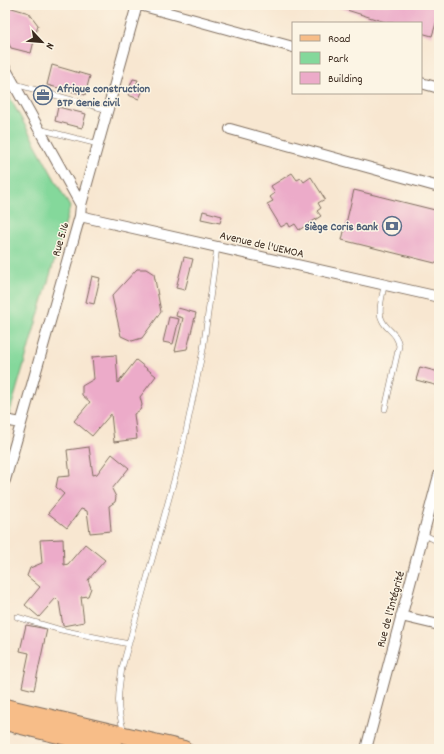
<svg xmlns="http://www.w3.org/2000/svg" width="444" height="754" font-family="Dekko,sans-serif">
<style>
.green{fill:#84d89b;stroke:#60815c}
.building{fill:#ecabc9}
.lines{fill:none;stroke-linecap:round;stroke-linejoin:round}
.service-casing{stroke:#7d6c5d;stroke-width:6}
.minor-casing{stroke:#7d6c5d;stroke-width:12}
.primary-casing{stroke:#7d6c5d;stroke-width:18}
.service{stroke:#fff;stroke-width:5}
.minor{stroke:#fff;stroke-width:10}
.primary{stroke:#f7bd88;stroke-width:16}
.labels{text-anchor:middle;stroke-width:3;stroke-linejoin:round;paint-order:stroke}
.service-label{font-size:12px;font-weight:bold;fill:#4e5e75;stroke:#fcf5e5;text-anchor:start}
.street-label{font-size:12px;fill:#3b2a1e;stroke:#fcf5e5}
</style>
<rect width="100%" height="100%" fill="#fcf5e5"/>
<filter id="ink" filterUnits="userSpaceOnUse"><feTurbulence type="fractalNoise" baseFrequency=".025" numOctaves="2"/><feDisplacementMap in="SourceGraphic" scale="8" xChannelSelector="R" yChannelSelector="G"/><feConvolveMatrix kernelMatrix="1 2 1 2 8 2 1 2 1" color-interpolation-filters="sRGB"/></filter>
<filter id="wash" filterUnits="userSpaceOnUse"><feTurbulence type="fractalNoise" baseFrequency=".012" numOctaves="4" result="noise"/><feDisplacementMap in="SourceGraphic" scale="16" xChannelSelector="R" yChannelSelector="G"/><feGaussianBlur stdDeviation="0.9" result="paint"/><feColorMatrix in="noise" values="0 0 0 0 0 0 0 0 0 0 0 0 0 0 0 0 0 1.4 0 .05"/><feComposite in="paint" operator="in"/></filter>
<g filter="url(#wash)">
<rect width="100%" height="100%" fill="#f8e7d1"/>
<!-- green -->
<path class="green" d="M5 89 70 207 9 415 5 414Z"/>
<g id="blocks">
<!-- building -->
<path class="building" d="M331 5H429L439 8V14L432 36 421 33V23H388Z
M5 6 29 13 38 25 31 53 11 48 5 36Z
M52 65 90 76 85 95 47 85Z
M133 79 138 80 135 88 143 90 139 99 128 95 132 86H130Z
M58 107 86 114 82 128 55 121Z
M292 173 297 180 301 178 304 182 311 177 325 199 318 203 321 208 317 211 321 216 299 230 295 224 290 227 288 223 281 227 267 204 273 201 270 197 275 193 271 186Z
M354 190 439 211V264L342 240Z
M203 211 222 216 220 223 201 219Z
M184 257 193 259 185 290 176 288Z
M137 269H146L154 274 161 312 142 338 132 341 121 336 112 296Z
M92 276 100 278 94 304 86 302Z
M178 308 196 313 187 349 175 351 183 318 176 316Z
M169 317 179 319 173 344 163 342Z
M116 355 118 383 136 360 156 376 140 397 142 405 140 410 134 414 137 439 114 442 111 414 92 436 74 421 90 402 82 395V386L94 379 92 357Z
M420 367 439 372V386L416 380Z
M89 447 93 475 97 474 112 454 129 468 112 489 116 497 115 502 109 506 111 531 90 533 87 511 81 509 67 528 48 513 64 494 56 487 58 477 70 476 67 450Z
M63 539 64 565 68 564 85 544 105 560 88 580 91 588 88 596 81 597 84 622 63 626 59 601 56 598 39 617 25 605 40 587 27 576 30 568 42 563 40 540Z
M26 625 47 629 34 690 22 687 29 653 20 651Z"/>
</g>
</g>
<g filter="url(#ink)">
<use href="#blocks" fill-opacity="0" stroke="#7d6c5d" stroke-width="1"/>
<g class="lines">
<defs>
<path id="service" d="M15 84 108 110
M39 129 98 144
M384 285C383 295 377 311 382 320 387 331 397 332 399 346L385 409
M423 534 439 542
M17 617 61 630 129 644
M124 732C116 706 118 695 122 668L181 455 203 350 217 247"/>
<path id="minor" d="M140 5 293 47
M5 68 81 205
M421 83 439 88
M230 129 439 187
M80 216 439 297
M5 420 21 423
M5 480 80 216 81 205 137 5
M401 616 439 625
M366 749 439 475"/>
<path id="primary" d="M5 707 184 749
M5 722 116 749"/>
</defs>
<!-- service casing -->
<use href="#service" class="service-casing"/>
<!-- minor casing -->
<use href="#minor" class="minor-casing"/>
<!-- primary casing -->
<use href="#primary" class="primary-casing"/>
<!-- service -->
<use href="#service" class="service"/>
<!-- minor -->
<use href="#minor" class="minor"/>
<!-- primary -->
<use href="#primary" class="primary"/>
</g>
</g>
<!-- icons -->
<defs>
<symbol id="office-ring" viewBox="-11 -11 22 22"><circle r="9.5" fill="#fcf5e5" stroke="#5c6f8a" stroke-width="1.5"/><path d="M-6-3h4V-5.5h4V-3h4V5H-6ZM-1-4.5V-3h2v-1.5ZM-6 0V1H6V0Z" fill="#5c6f8a"/></symbol>
<symbol id="bank-ring" viewBox="-11 -11 22 22"><circle r="9.5" fill="#fcf5e5" stroke="#5c6f8a" stroke-width="1.5"/><path d="M-6-4H6V4H-6ZM0-2.3a2.3 2.3 0 1 0 0 4.6a2.3 2.3 0 1 0 0-4.6Z" fill="#5c6f8a"/></symbol>
</defs>
<g fill-rule="evenodd">
<use href="#office-ring" x="32" y="84" width="22" height="22"/>
<use href="#bank-ring" x="381" y="215" width="22" height="22"/>
</g>
<g class="labels">
<!-- service labels -->
<g class="service-label">
<text x="57" y="92">Afrique construction<tspan x="57" dy="14">BTP Genie civil</tspan></text>
<text x="378" y="230" text-anchor="end">Siège Coris Bank</text>
</g>
<!-- street labels -->
<g class="street-label">
<text transform="translate(60 239) rotate(-74)" y="4">Rue 5.16</text>
<text transform="translate(262 244) rotate(13)" y="4">Avenue de l'UEMOA</text>
<text transform="translate(390 609) rotate(-75)" y="4">Rue de l'Intégrité</text>
</g>
</g>
<!-- margin -->
<rect width="444" height="754" fill="none" stroke="#fcf5e5" stroke-width="20"/>
<!-- legend -->
<rect x="292" y="22" width="130" height="72" fill="#fcf5e5" stroke="#afa495"/>
<rect x="300" y="35" width="20" height="6" fill="#f7bd88" stroke="#afa495"/>
<text x="328" y="42" font-size="12" fill="#3b2a1e">Road</text>
<rect x="300" y="52" width="20" height="12" fill="#84d89b" stroke="#afa495"/>
<text x="328" y="62" font-size="12" fill="#3b2a1e">Park</text>
<rect x="300" y="72" width="20" height="12" fill="#ecabc9" stroke="#afa495"/>
<text x="328" y="82" font-size="12" fill="#3b2a1e">Building</text>
<!-- north arrow -->
<g transform="translate(42 42) rotate(116)" stroke="#fcf5e5" stroke-width="3" paint-order="stroke">
<path d="M0-3L7 15L0 10L-7 15Z" fill="#3b2a1e"/>
<text y="-6" font-size="11" font-weight="bold" text-anchor="middle" fill="#3b2a1e">N</text>
</g>
</svg>
